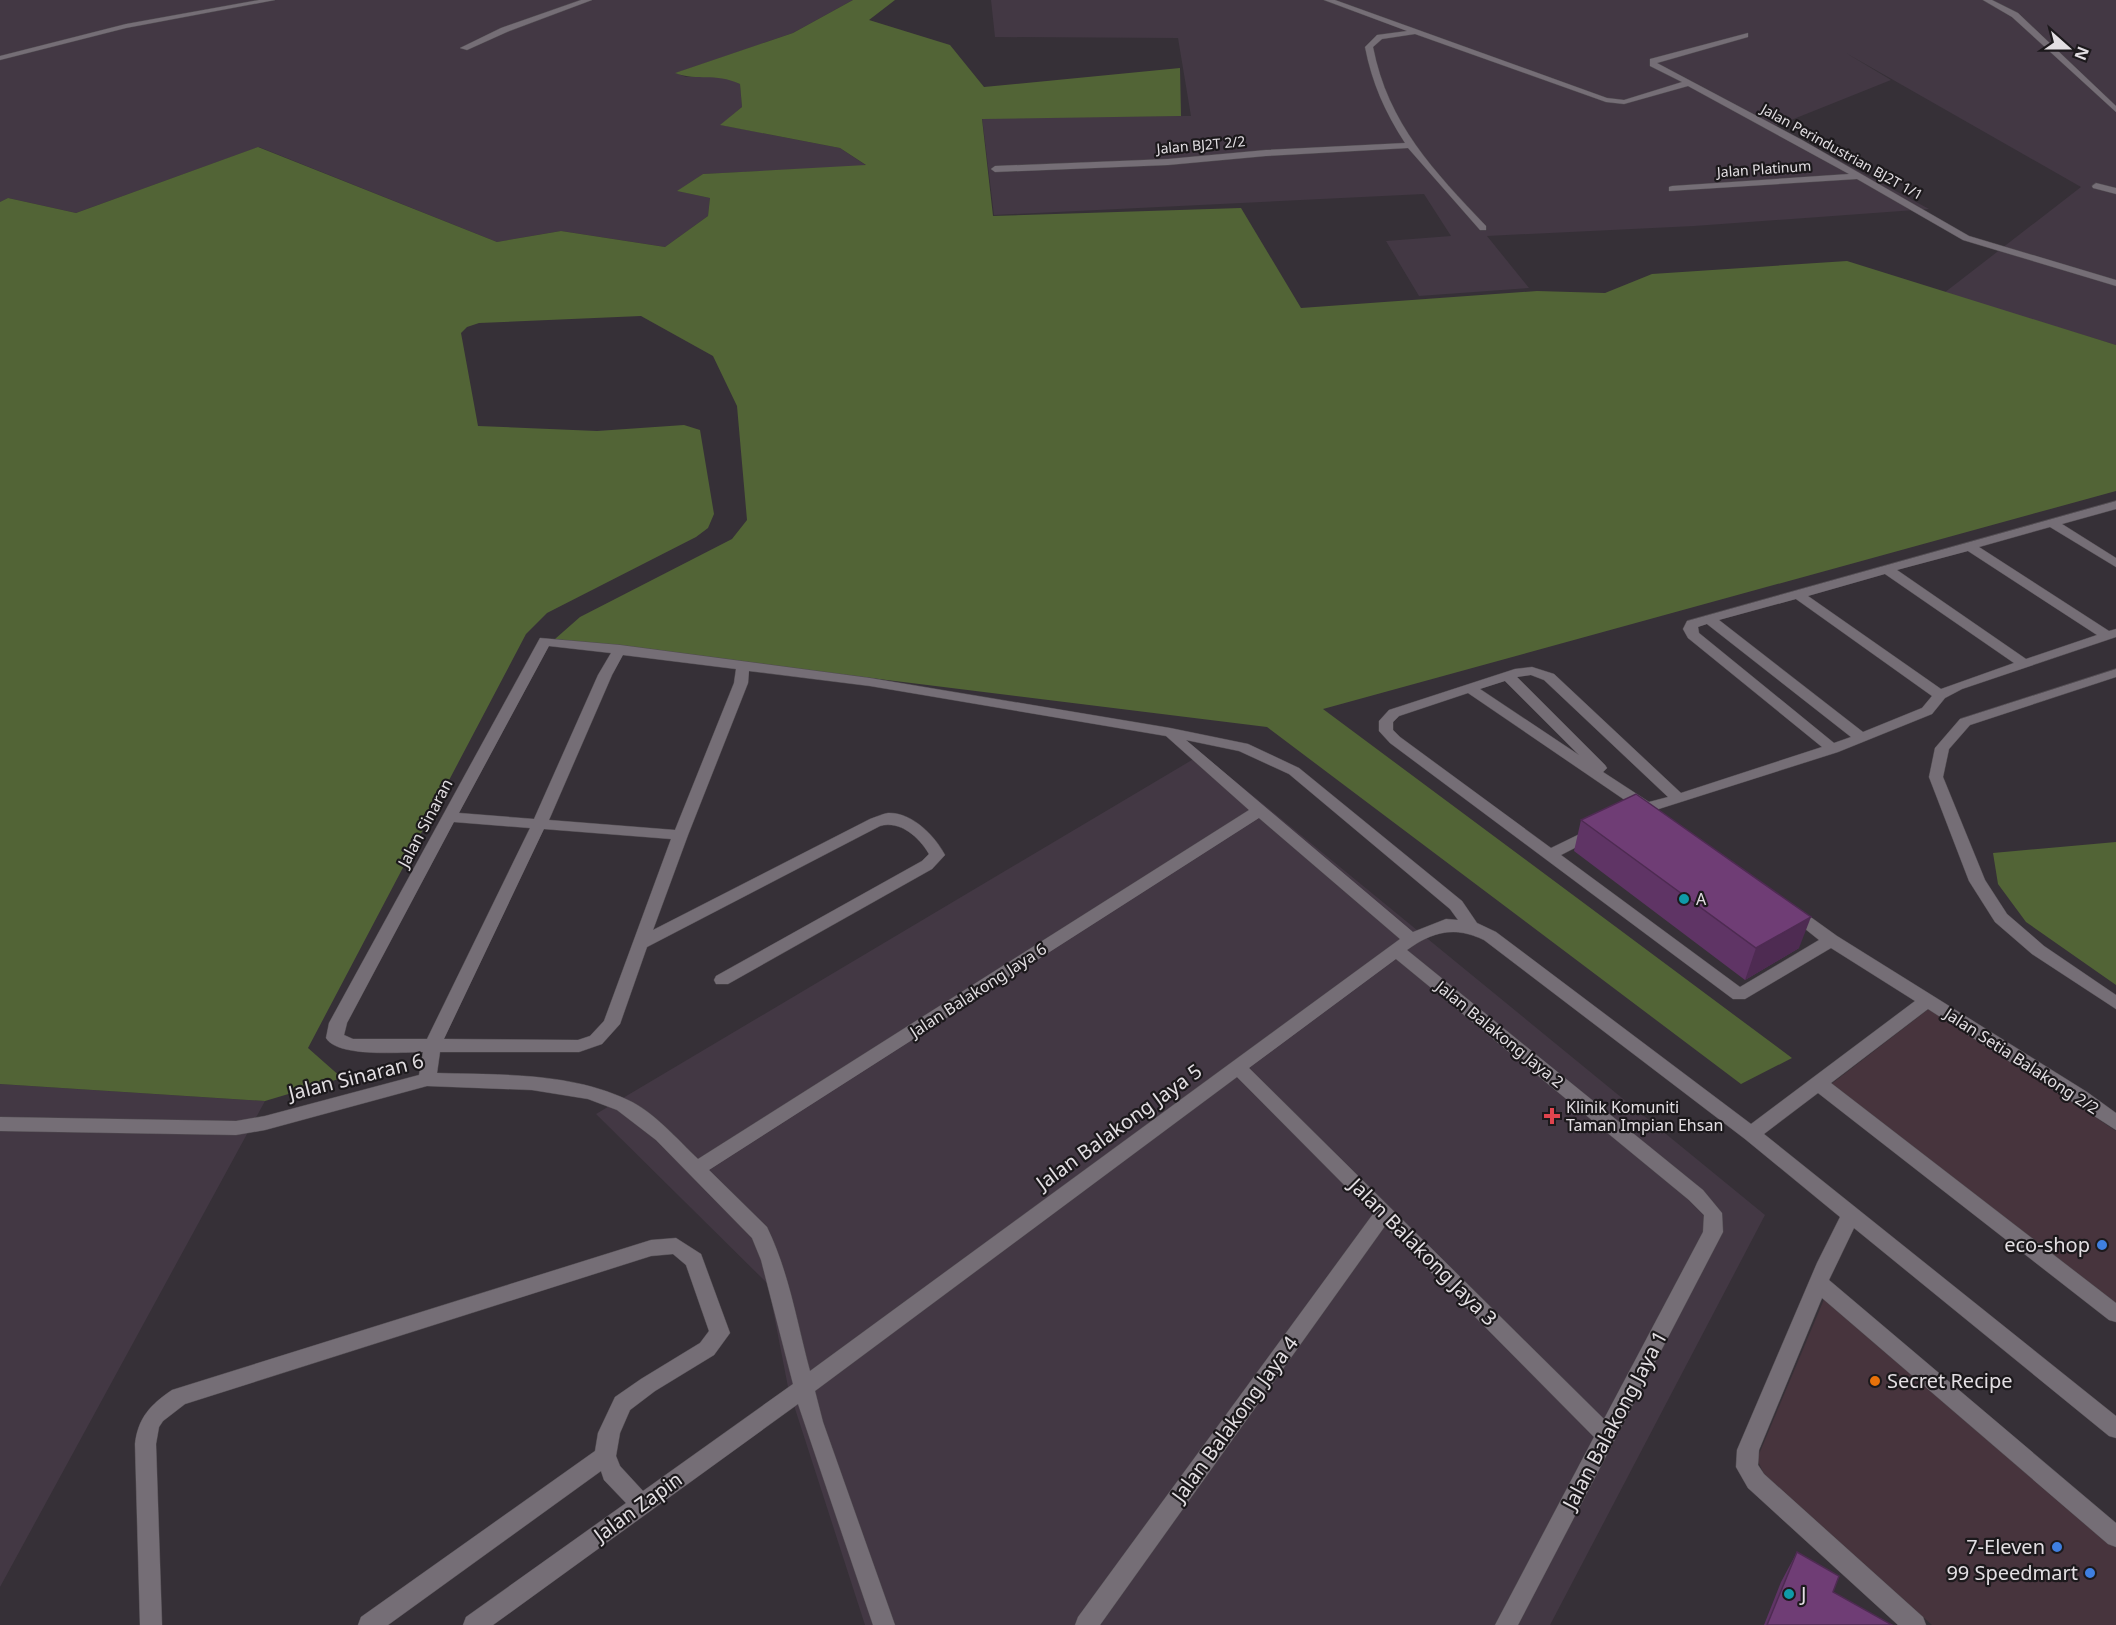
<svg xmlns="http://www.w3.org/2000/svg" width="2116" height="1625" font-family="'Noto Sans',sans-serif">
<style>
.commercial{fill:#47343d}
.built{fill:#433844}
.green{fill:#526436}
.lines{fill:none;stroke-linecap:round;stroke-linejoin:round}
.minor-casing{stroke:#514c51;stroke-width:1}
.minor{fill:#756e76;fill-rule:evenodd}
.wall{fill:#5f3465}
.shaded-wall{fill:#4e2b52}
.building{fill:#6f3d75;stroke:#4e2b52;stroke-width:1.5}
.culture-dot{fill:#0f9aa8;stroke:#1c191c;stroke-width:2}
.health-dot{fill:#e0444e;stroke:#1c191c;stroke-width:2}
.shop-dot{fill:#3f7fe0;stroke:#1c191c;stroke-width:2}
.food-dot{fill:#e8710a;stroke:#1c191c;stroke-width:2}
.labels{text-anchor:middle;stroke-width:4.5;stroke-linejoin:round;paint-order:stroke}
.far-street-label{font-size:14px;fill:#e3dfe3;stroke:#1c191c}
.street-label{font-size:16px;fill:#e3dfe3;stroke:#1c191c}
.poi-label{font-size:16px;fill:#e3dfe3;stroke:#1c191c;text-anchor:start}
.near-street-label{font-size:20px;fill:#e3dfe3;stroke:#1c191c}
.near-poi-label{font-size:20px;fill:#e3dfe3;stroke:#1c191c;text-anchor:end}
</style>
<rect width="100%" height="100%" fill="#363037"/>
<!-- commercial -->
<path class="commercial" d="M1930 1008 2116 1131V1306L1830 1085Z
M1825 1297 2116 1546V1625H1932L1764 1474 1757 1459Z"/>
<!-- built -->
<path class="built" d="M0 0H853L793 33 676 73 686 77 724 76 740 84 742 107 721 125 840 148 867 166 703 174 678 191 710 198 708 216 665 247 561 231 497 242 259 147 76 213 8 198 0 202Z
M991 0H2116V345L1944 293 2081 187 1846 53 1891 80 1776 126 1929 209 1694 226 1487 236 1529 288 1419 296 1386 241 1451 236 1424 194 994 215 982 117 1191 116 1178 38 995 37Z
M1202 754 1765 1215 1550 1625H865L788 1387 768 1284 596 1114Z
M0 1084 265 1101 0 1587Z"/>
<!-- green -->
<path class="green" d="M853 0H895L869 20 950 45 984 87 1180 68 1181 116 982 119 993 216 1241 208 1301 308 1537 291 1605 293 1652 274 1847 261 2116 345V491L1323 709 1792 1058 1741 1084 1267 727 555 639 580 617 732 539 747 520 737 406 713 356 641 316 479 323 467 327 461 333 478 426 597 431 684 425 700 430 714 514 708 528 696 537 547 613 526 634 308 1048 342 1078 265 1101 0 1084V202L8 198 76 213 258 147 497 242 561 231 665 247 708 216 710 198 677 191 703 174 866 165 840 148 720 125 742 107 740 84C714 72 699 82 675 73L793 33Z
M2116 842V985L2026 922 1998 884 1993 853Z"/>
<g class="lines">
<defs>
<path id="minor" d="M259 0H275L126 28 0 60V56L126 24Z
M581 0H592L507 32 467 50 460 48 501 28Z
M1324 0H1335L1607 98 1624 100 1682 82 1650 66V59L1748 33V37L1657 63 1802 140 1969 236 2116 280V286L1963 240 1857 179 1669 191V187L1672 186 1849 174 1688 86 1624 104 1606 102 1415 34 1382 39 1373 47C1388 124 1434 171 1486 226V230H1480L1408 148 1266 156 1168 165 995 172 991 169 995 166 1168 159 1266 150 1405 143C1385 112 1372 83 1365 47L1377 35 1407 31Z
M1983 0H1992L2018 13 2116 106V112L2012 17Z
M2096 183 2116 188V194L2093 188 2092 186Z
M2116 501V509L2062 524 2116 558V567L2050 527 1979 547 2109 631 2116 629V637L1962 689 1945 698 1932 714 1838 752 1643 814H1633L1631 811 1635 807 1468 693 1399 716 1393 722V730L1400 737 1551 848 1590 829H1600L1603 832 1600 835 1561 855 1740 987 1819 940 1784 912 1786 908H1798L1837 936 2087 1092 2116 1113V1130L1928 1009 1831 1083 2116 1303V1322L2109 1320 1818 1093 1764 1134 2116 1416V1438L2109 1436 1854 1228 1829 1280 2116 1523V1547L2108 1544 1822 1298 1759 1450 1758 1465 1764 1474 1923 1617 1926 1625H1898L1748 1488 1736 1467 1737 1450 1817 1263 1840 1217 1745 1139 1484 940C1455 926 1433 931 1407 950L1703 1190 1722 1213 1723 1232 1518 1625H1495L1594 1437 1385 1226 1100 1625H1075L1078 1617 1373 1214 1237 1077 815 1391 823 1422 895 1625H873L798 1404 493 1625H463L466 1617 626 1503 604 1480 601 1471 388 1625H358L361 1617 595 1451 598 1433 615 1397 641 1379 700 1343 709 1331 686 1265 673 1254 651 1256 185 1404 163 1421 159 1427 156 1444 162 1625H140L135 1444C138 1418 150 1405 172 1390L651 1240 676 1238 701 1254 730 1333 714 1355 655 1391 630 1410 620 1433 616 1456 620 1466 643 1491 793 1384 761 1260 752 1238 656 1140 617 1110 588 1099 532 1090 427 1086 265 1130 236 1135 0 1131V1117L236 1121 265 1116 419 1075 423 1052C402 1052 338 1058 326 1038L329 1023 540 638 620 645 870 678 1170 728 1248 744 1299 768 1462 901 1477 923 1496 932 1751 1124 1915 1001 1831 948 1745 999H1733L1390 743 1379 731V721L1389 710 1515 669 1532 667 1554 674 1681 793 1822 747 1688 638 1683 629 1687 621ZM1968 551 2097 635 2026 659 1897 570ZM1885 574 2014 663 1941 689 1808 596ZM1796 599 1932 696 1922 708 1863 732 1719 620ZM1707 624 1851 737 1834 743 1699 633 1698 627ZM549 646 611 653 598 675 534 819 459 813ZM623 655 736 669 734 683 675 830 549 820 612 675ZM749 671 870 686 1166 736 1249 810 698 1159C678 1140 653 1111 628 1100 569 1072 500 1075 437 1073L440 1052H579L602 1044 620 1024 647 947 880 826C900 820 919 837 929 854L922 861 716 976 714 980 716 984H728L932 869 945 855C935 836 912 812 888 813 882 814 876 817 870 819L653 930 688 835 748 683ZM1531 675 1544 680 1668 797 1649 802 1603 772 1607 768 1605 765 1517 677ZM1505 681 1579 755 1480 689ZM1186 740 1239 751 1289 774 1450 909 1458 920 1446 919 1413 932ZM1259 818 1400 939 810 1371C797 1323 789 1272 767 1227L709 1170ZM454 822 530 828 427 1039H353L344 1035 347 1023ZM544 829 671 839 604 1021 590 1036 578 1040 444 1039ZM1396 959 1689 1200 1704 1215 1703 1232 1604 1419 1249 1068Z
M2116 669V677L1970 725 1949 749 1943 777 1985 880 2007 914 2044 946 2116 995V1009L2032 954 1995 922 1969 881 1929 777 1935 748 1960 719Z"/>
</defs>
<!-- minor casing -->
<use href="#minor" class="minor-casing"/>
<!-- minor -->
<use href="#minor" class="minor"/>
</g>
<!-- wall -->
<path class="wall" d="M1581 820 1799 948 1745 980 1574 851Z
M1797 1552 1833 1592 1892 1625H1764L1781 1582Z"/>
<!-- shaded-wall -->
<path class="shaded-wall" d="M1811 917 1799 948 1745 980 1756 948Z"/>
<!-- building -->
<path class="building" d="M1636 794 1811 917 1756 948 1581 820Z
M1797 1552 1839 1576 1833 1592 1892 1625H1767Z"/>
<!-- markers -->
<g class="culture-dot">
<circle cx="1684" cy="899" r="6"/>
<circle cx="1789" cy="1594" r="6"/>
</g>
<path class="health-dot" d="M1549 1107h6v6h6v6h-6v6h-6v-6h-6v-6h6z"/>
<g class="shop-dot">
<circle cx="2102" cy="1245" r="6"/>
<circle cx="2057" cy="1547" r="6"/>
<circle cx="2090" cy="1573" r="6"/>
</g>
<circle class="food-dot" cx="1875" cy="1381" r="6"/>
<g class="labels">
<!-- far-street labels -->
<g class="far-street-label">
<text transform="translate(1201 145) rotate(-5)" y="5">Jalan BJ2T 2/2</text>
<text transform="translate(1842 152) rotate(29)" y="5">Jalan Perindustrian BJ2T 1/1</text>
<text transform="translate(1764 169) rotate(-4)" y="5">Jalan Platinum</text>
</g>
<!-- street labels -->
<g class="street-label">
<text transform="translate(425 823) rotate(-62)" y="6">Jalan Sinaran</text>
<text transform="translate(978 990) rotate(-33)" y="6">Jalan Balakong Jaya 6</text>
<text transform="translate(1500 1034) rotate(39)" y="6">Jalan Balakong Jaya 2</text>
<text transform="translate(2022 1061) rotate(33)" y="6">Jalan Setia Balakong 2/2</text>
</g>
<!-- poi labels -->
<g class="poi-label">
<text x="1696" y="905">A</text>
<text x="1566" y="1113">Klinik Komuniti<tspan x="1566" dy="18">Taman Impian Ehsan</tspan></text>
</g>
<!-- near-street labels -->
<g class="near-street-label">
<text transform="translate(356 1077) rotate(-14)" y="7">Jalan Sinaran 6</text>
<text transform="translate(1119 1127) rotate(-36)" y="7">Jalan Balakong Jaya 5</text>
<text transform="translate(1423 1252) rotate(45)" y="7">Jalan Balakong Jaya 3</text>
<text transform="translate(1235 1419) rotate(-54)" y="7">Jalan Balakong Jaya 4</text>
<text transform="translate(1615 1420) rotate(-62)" y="7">Jalan Balakong Jaya 1</text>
<text transform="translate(638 1507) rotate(-36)" y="7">Jalan Zapin</text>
</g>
<!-- near-poi labels -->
<g class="near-poi-label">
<text x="2090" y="1252">eco-shop</text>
<text x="1887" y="1388" text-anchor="start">Secret Recipe</text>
<text x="2045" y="1554">7-Eleven</text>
<text x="2078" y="1580">99 Speedmart</text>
<text x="1801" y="1601" text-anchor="start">J</text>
</g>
</g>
<!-- north arrow -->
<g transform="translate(2068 48) rotate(111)" stroke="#1c191c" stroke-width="4.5" paint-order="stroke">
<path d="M0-4.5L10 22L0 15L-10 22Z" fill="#e3dfe3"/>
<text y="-9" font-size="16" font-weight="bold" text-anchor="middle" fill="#e3dfe3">N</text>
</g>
</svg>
